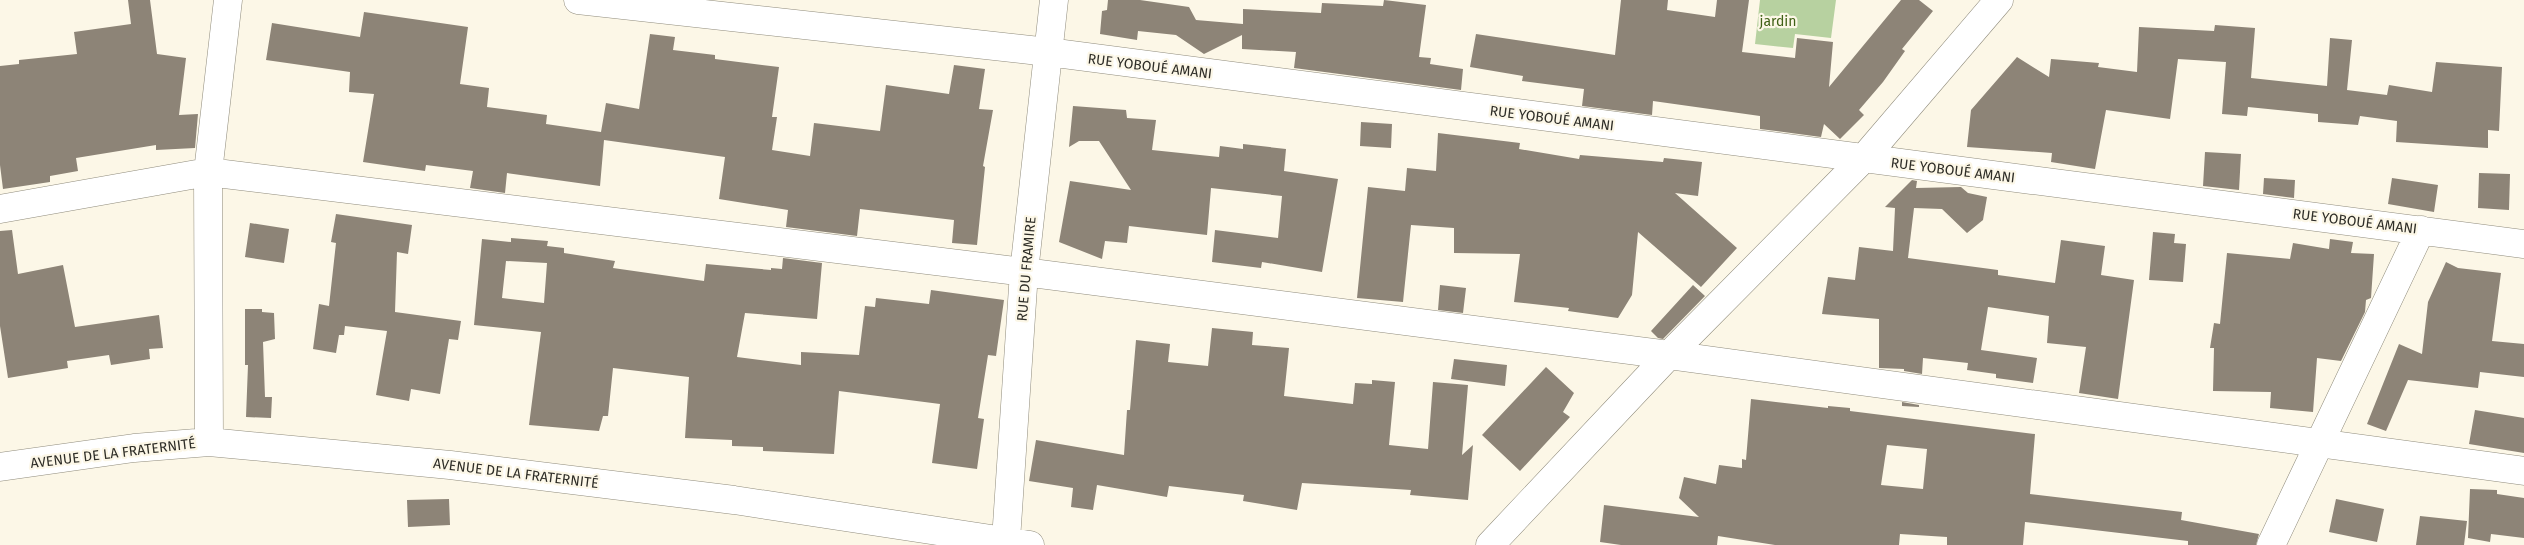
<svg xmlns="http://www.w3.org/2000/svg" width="2524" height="545" font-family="'Fira Sans',sans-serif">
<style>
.green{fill:#b7d1a0}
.building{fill:#8d8477;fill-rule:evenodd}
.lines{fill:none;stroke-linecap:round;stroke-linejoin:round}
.minor-casing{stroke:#908c7d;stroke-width:29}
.minor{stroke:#fff;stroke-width:28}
.labels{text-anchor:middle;stroke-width:4.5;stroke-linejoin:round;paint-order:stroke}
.park-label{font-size:14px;fill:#3f6015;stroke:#fcf7e7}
.street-label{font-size:14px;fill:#2e2d27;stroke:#fcf7e7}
</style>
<rect width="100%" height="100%" fill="#fcf7e7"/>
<!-- green -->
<path class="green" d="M1760 0H1836L1831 38 1795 34 1793 48 1755 44Z"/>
<!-- building -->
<path class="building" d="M128 0H150L157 54 186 58 179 115 198 114 195 148 156 150V145L76 158 78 171 50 176V182L3 189 0 165V66L19 64V60L77 54 74 32 131 24Z
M1108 0H1140L1189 7 1196 20 1243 24V9L1321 13 1322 3 1383 6 1384 0 1426 5 1419 57 1431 58 1430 64 1463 69 1461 90 1294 68 1296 52 1242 49V35L1204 54 1176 35 1138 31 1137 40 1100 34 1102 11 1107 10Z
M1621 0H1668L1667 10 1715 17 1717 0H1749L1742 52 1795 58 1797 38 1833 42 1829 87 1901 0H1919L1933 11 1902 49 1905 51 1883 82 1859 110 1864 115 1840 139 1824 124 1821 137 1760 129V116L1653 101 1652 115 1582 106 1584 89 1522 81 1523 76 1470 67 1476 34 1615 55Z
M364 12 468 27 460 84 489 88 487 107 547 115 546 124 601 132 606 103 639 109 650 34 675 37 673 50 715 55V59L779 67 772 117H777L772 150 810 156 814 123 880 131 886 85 949 94 954 65 985 69 979 109 993 110 983 166 985 167 977 245 952 243 954 220 860 209 857 236 786 227 788 210 719 199 725 157 604 140 600 186 507 173 505 193 470 188 473 171 426 165 425 171 363 162 374 94 349 92 350 72 266 60 272 23 360 37Z
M2215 25 2255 28 2251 78 2327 86 2330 38 2352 40 2347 90 2387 95 2389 85 2432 92 2436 62 2502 67 2499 131 2488 130V148L2396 142 2397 121 2360 116 2358 125 2318 122V114L2248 107 2247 116 2222 114 2226 62 2178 59 2170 119 2106 110 2095 169 2051 162 2052 153 1967 147 1971 110 2017 57 2049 77 2051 59 2099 63 2098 67 2137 72 2139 27 2214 31Z
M1073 106 1126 110 1127 118 1156 120 1152 150 1219 157 1220 146 1243 149V144L1286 149 1284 171 1338 179 1322 272 1262 262 1261 268 1212 262 1215 230 1278 238 1282 196 1211 188 1207 235 1129 226 1127 243 1105 241 1102 259 1059 242 1070 181 1131 190 1099 141H1079L1069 147Z
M1361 122 1392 124 1391 148 1360 146Z
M1438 133 1520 143 1519 149 1579 159 1580 155 1663 162 1664 158 1702 162 1698 196 1675 193 1737 248 1701 287 1638 232 1632 295 1618 318 1568 311 1569 308 1514 302 1520 254 1454 253V228L1411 225 1403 302 1357 298 1368 187 1405 191 1407 168 1436 171Z
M2205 152 2241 154 2239 190 2203 186Z
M2479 173 2510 174 2509 210 2478 208Z
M2264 178 2295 180 2294 198 2263 194Z
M2392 178 2438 185 2434 212 2388 204Z
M1912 180 1917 181 1916 188 1961 187 1968 193 1987 197 1983 220 1967 233 1942 209 1914 208 1908 258 1998 270V275L2055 283 2061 240 2105 246 2101 275 2134 280 2118 399 2079 393 2086 347 2047 343 2049 316 1988 307 1981 350 2037 358 2033 383 1996 378V374L1967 370 1968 363 1923 358 1922 374 1904 371V369L1879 368V319L1822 314 1828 277 1855 280 1859 247 1893 251 1895 208 1885 207Z
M336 214 412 225 408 254 397 252 395 312 461 321 458 340 449 339 440 394 411 389 409 401 376 395 387 331 345 326 344 335H339L336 353 313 349 319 304 329 306 336 243 331 242Z
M250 223 289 229 284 263 245 257Z
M12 230 18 274 63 265 75 327 159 315 163 348 149 349 150 359 111 365 109 355 67 361 68 368 8 378 0 326V231Z
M2153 232 2175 234 2174 243 2186 244 2183 282 2149 280Z
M511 238 548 241 547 246 564 248V253L615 261 613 268 704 281 706 264 771 270V268L782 269 783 258 822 263 817 319 745 313 737 357 801 365V352L859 355 865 306 875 307 876 298 929 304 931 290 1004 300 996 356 988 355 978 418 984 419 977 469 932 463 940 404 839 391 834 454 763 451V447L732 446V440L685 438 689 377 613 368 608 416H603L599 431 529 425 541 332 474 325 482 239 511 242ZM506 261 547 263 544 303 502 298Z
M2330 239 2353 242 2351 253 2374 254 2371 298 2366 300 2365 312 2341 361 2317 358 2313 412 2270 408 2271 392 2213 391 2214 348H2210L2214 323 2220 324 2227 253 2290 259 2293 243 2329 249Z
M2446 262 2458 268 2501 273 2492 341 2524 344V377L2480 372 2478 388 2408 380 2386 431 2367 424 2399 344 2422 354 2428 302Z
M1440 285 1466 288 1463 313 1438 310Z
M1693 285 1705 296 1663 339 1658 338 1651 331Z
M245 309H262V312L274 313 275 339 263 342 265 397H272L271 418 246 417 248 365H245Z
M1212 328 1253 332 1252 345 1289 348 1284 396 1353 404 1355 383 1372 384V380L1395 382 1389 445 1428 449 1433 382 1468 385 1462 455 1473 445 1468 500 1410 495 1411 490 1302 483 1297 510 1243 501 1244 495 1169 486 1167 497 1097 485 1093 510 1071 507 1073 488 1029 481 1036 440 1124 455 1127 410H1130L1136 340 1170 344 1168 362 1208 366Z
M1454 359 1507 365 1505 386 1451 379Z
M1546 367 1574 393 1563 412 1570 417 1520 471 1482 435Z
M1751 399 1828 408V406L1850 408V411L2035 434 2030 494 2182 512 2181 520 2259 534 2256 545H2188V541L2025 522 2023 545H1947V537L1900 534 1899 545H1775L1718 536 1717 545H1621L1600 542 1604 505 1699 517 1679 498 1684 477 1716 484 1719 465 1742 468V459L1746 460ZM1887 445 1927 449 1923 489 1881 485Z
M1902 402 1919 405V407L1902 406Z
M2475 410 2524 418V453L2469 444Z
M2470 489 2497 490V494L2524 498V538L2491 534 2490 542 2468 538Z
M449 499 450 525 408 527 407 500Z
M2336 499 2384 509 2377 542 2329 532Z
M2420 516 2467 521 2464 545H2416Z"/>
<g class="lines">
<defs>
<path id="minor" d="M578 0 1048 52 2524 244
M0 209 208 172 1024 272 1669 355 2524 471
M209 442 208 172 228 0
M0 467 134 448 209 442 450 465 734 500 1030 545
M1006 540 1024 272 1054 0
M1490 545 1669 355 1863 159 1999 0
M2271 545 2421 230"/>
</defs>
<!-- minor casing -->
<use href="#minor" class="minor-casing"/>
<!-- minor -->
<use href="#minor" class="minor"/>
</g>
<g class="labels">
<!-- park labels -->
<g class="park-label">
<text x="1778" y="26">jardin</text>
</g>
<!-- street labels -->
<g class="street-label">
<text transform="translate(1150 66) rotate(7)" y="5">RUE YOBOUÉ AMANI</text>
<text transform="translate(1552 118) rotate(7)" y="5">RUE YOBOUÉ AMANI</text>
<text transform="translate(1953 170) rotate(7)" y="5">RUE YOBOUÉ AMANI</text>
<text transform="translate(2355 221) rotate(7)" y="5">RUE YOBOUÉ AMANI</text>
<text transform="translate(1026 269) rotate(-85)" y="5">RUE DU FRAMIRE</text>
<text transform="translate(113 453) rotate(-7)" y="5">AVENUE DE LA FRATERNITÉ</text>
<text transform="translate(516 473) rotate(7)" y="5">AVENUE DE LA FRATERNITÉ</text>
</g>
</g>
</svg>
